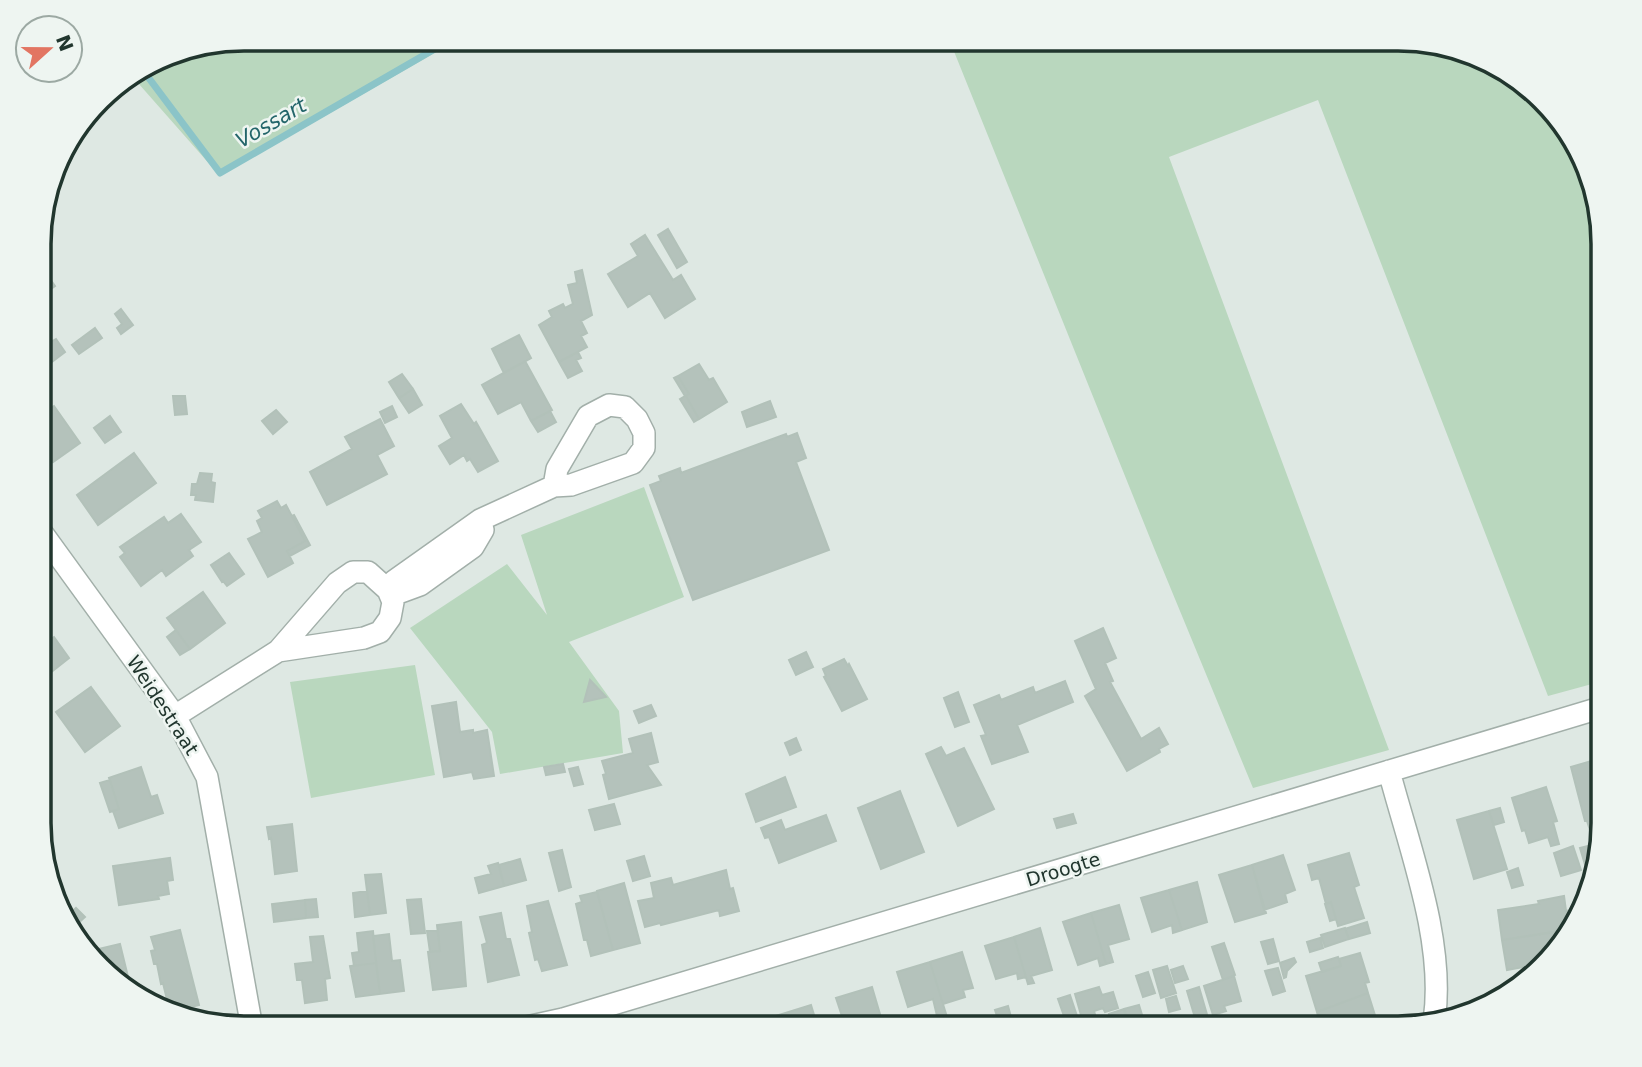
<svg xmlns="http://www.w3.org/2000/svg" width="1642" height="1067" font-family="'DejaVu Sans',sans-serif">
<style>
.green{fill:#b9d7be}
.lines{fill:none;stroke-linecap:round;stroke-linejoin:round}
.stream{stroke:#8bc4c8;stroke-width:7}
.building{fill:#b4c2bb;stroke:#b2c1b9;stroke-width:2}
.minor-casing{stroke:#a2afa9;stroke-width:24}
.minor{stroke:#fff;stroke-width:21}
.labels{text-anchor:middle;stroke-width:5;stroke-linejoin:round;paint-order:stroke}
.street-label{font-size:19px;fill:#21362e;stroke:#eef5f1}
.water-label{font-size:21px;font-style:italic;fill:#23656a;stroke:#eef5f1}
.rim{fill:none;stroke:#21362e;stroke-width:3.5}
</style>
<rect width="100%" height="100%" fill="#dee8e3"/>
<!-- green -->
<path class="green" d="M244 39H459L220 176 131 75 166 54Z
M949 39H1399L1464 49 1513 73 1576 142 1603 231V681L1548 696 1318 100 1169 157 1389 750 1253 788 1154 548Z
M644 487 684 597 569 642 619 711 623 753 500 774 492 732 410 628 507 564 547 615 521 535Z
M415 665 435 775 311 798 290 682Z"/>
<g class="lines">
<!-- stream -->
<path class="stream" d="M142 69 220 173 452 39"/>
</g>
<!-- building -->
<path class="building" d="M668 229 687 262 677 268 658 235Z
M645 235 673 280 681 275 695 299 665 318 650 293 628 307 608 274 638 256 631 244Z
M582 270 592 315 581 321 587 333 581 336 587 347 559 362 539 325 552 317 549 311 563 304 565 308 573 304 568 285 577 283 575 272Z
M45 272 55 286 40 297V275Z
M121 309 133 325 121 334 117 328 122 324 115 314Z
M95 328 102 338 79 354 72 345Z
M519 335 531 358 504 373 492 349Z
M56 339 65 352 40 371V348Z
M578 352 581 358 576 360 582 371 568 378 559 362Z
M525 361 552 410 531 421 521 402 498 414 482 385Z
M699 364 709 380 713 378 727 402 699 419 686 396 689 394 678 376Z
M402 374 413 389 399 398 389 382Z
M678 376 689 394 686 396 699 419 694 422 680 399 685 396 674 378Z
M413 389 422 405 409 413 399 398Z
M173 396H185L187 414 175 415Z
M770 401 776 417 747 427 742 412Z
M461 404 474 424 476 422 498 461 478 472 470 459 467 461 464 455 450 464 439 446 452 438 440 416Z
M54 406 80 443 53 462 40 444V415Z
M392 406 397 417 385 423 380 412Z
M276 410 287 422 273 434 262 421Z
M550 411 556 422 538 432 531 421Z
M110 416 121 432 105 443 94 428Z
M380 419 394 446 377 455 387 474 327 505 310 472 352 449 345 437Z
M797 433 806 458 796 462 829 550 693 600 650 485 661 481 659 476 680 468 681 473 786 434 787 437Z
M134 453 156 483 98 525 77 495Z
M200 473 212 474 211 482 215 483 213 502 195 500 196 495H191L192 484H197Z
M277 501 281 508 286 505 305 541 287 551 293 563 268 577 248 539 262 532 257 521 262 518 258 511Z
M181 514 201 542 189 550 193 556 166 576 162 570 141 586 120 557 125 553 120 547 164 517 168 523Z
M294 515 310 545 290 556 287 551 305 541 292 516Z
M229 553 244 574 227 586 223 581 222 582 211 565Z
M203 592 225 623 190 649 167 618Z
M1103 628 1116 658 1105 663 1113 681 1110 682 1141 739 1159 728 1168 744 1159 749 1160 752 1127 771 1085 696 1096 689 1075 641Z
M176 630 190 649 180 655 167 637Z
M54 637 69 658 40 681V643L42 645Z
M806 652 813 667 796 675 789 660Z
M844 659 848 666 849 664 867 699 842 711 824 677 826 676 823 669Z
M590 680 606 697 584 702Z
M1065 681 1073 702 1017 725 1028 752 992 764 981 736 986 735 974 705 999 695 1001 700 1033 687 1035 693Z
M91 687 120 726 85 752 56 712Z
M958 692 969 722 955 727 944 698Z
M456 702 460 732 473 730V733L487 730 494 776 474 779 472 772 444 777 432 706Z
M651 705 656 716 639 723 634 711Z
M651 733 658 762 647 765 661 785 609 799 603 775 606 774 602 761 633 753 629 739Z
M796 738 801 750 790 755 785 743Z
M941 747 946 756 964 748 994 809 958 826 926 754Z
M1595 760 1603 780V836L1599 847 1596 848 1587 821H1585L1571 767Z
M563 764 565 772 546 775 544 767Z
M141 767 151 797 157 795 163 813 119 828 113 811 119 809 109 778Z
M578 767 583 784 574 786 569 769Z
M785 777 796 807 756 822 746 794Z
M110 780 119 809 110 812 100 783Z
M1546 787 1557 821 1553 822 1559 844 1551 846 1548 837 1529 843 1525 830 1522 831 1512 798Z
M900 791 924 852 881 869 858 808Z
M614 804 620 824 595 830 589 810Z
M1500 808 1504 822 1494 825 1489 811Z
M1489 811 1507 869 1474 879 1457 820Z
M1073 814 1076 823 1057 828 1054 819Z
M826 815 836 841 779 863 769 837 765 838 761 828 781 820 785 830Z
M48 818 51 831 40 834V820Z
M292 824 297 871 275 874 271 838 269 839 267 827Z
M1592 845 1596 857 1593 865 1586 868 1580 848Z
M1573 846 1581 870 1561 876 1554 853Z
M562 850 571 887 559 891 549 853Z
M1349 853 1359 885 1354 887 1364 918 1338 926 1331 902 1326 904 1319 878 1312 880 1308 865Z
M1283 855 1295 890 1285 894 1287 902 1264 910 1252 865Z
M644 856 650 876 633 881 627 861Z
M170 858 173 880 167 881 169 894 158 896 159 899 119 905 113 866Z
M520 859 526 880 504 886 499 865Z
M498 863 504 886 479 893 475 878 491 874 488 866Z
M1252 865 1266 913 1235 922 1219 875Z
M1518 868 1523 885 1512 888 1507 872Z
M726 870 730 889 733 888 739 911 720 916 719 910 661 925 660 923 645 927 638 901 654 898 651 883 671 878 673 885Z
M381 874 386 913 370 915 365 875Z
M1197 882 1207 922 1182 930 1169 890Z
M624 883 640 943 613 950 597 891Z
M1169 890 1182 930 1173 933 1172 925 1152 932 1141 898Z
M367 891 370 915 355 917 353 893Z
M597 892 613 950 591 956 587 940H584L576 904 582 902 580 896Z
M1564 896 1566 911 1578 909 1571 929 1502 940 1498 910 1539 904 1538 901Z
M316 899 318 917 306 918 305 900Z
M421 899 425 933 411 934 407 900Z
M305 900 306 918 274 922 272 904Z
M548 901 567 965 542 971 538 959 535 960 529 933 532 932 527 906Z
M1331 902 1336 919 1330 921 1325 904Z
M1119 905 1129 939 1108 945 1113 962 1106 964 1091 913Z
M76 908 85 917 73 928 67 927 64 919Z
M501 913 506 939H510L519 975 488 982 482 945 487 943 480 917Z
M1091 913 1106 964 1100 966 1098 958 1078 965 1063 922Z
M461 922 466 986 433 990 428 952 440 951 437 925Z
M1367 922 1370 933 1349 939 1345 929Z
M1040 928 1052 970 1031 976 1034 983 1028 984 1014 937Z
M1345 928 1349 939 1325 947 1321 935Z
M180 930 199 1005 170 1012 163 983 161 984 157 964H154L151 951 155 950 151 937Z
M1569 930V938L1540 964 1507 970 1502 940Z
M373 931 376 963 354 966 352 953 359 952 357 933Z
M427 931H438L440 951 430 952Z
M389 934 392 961 400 960 404 991 380 994 373 936Z
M323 936 330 978 325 979 327 1000 305 1003 302 980H297L295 964 313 962 310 937Z
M1014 937 1026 977 1018 979 1017 973 996 979 985 946Z
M1320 938 1323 948 1310 952 1307 942Z
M1273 939 1279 961 1268 964 1261 942Z
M1224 943 1235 975 1223 980 1212 947Z
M120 944 129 981 134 996 90 951Z
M962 952 973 988 963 990 965 997 943 1004 930 962Z
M1360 953 1369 982 1365 983 1368 993 1317 1012 1306 976 1341 966 1339 959Z
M1338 957 1341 966 1322 972 1319 963Z
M1294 958 1296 962 1287 971 1286 977 1284 978 1280 963Z
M930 962 947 1017 938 1020 933 999 908 1007 897 972Z
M376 963 380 994 356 997 350 966Z
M1167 966 1176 993 1161 998 1153 970Z
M1183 966 1188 979 1175 983 1171 970Z
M1278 968 1285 991 1273 995 1265 971Z
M1148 972 1155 993 1143 997 1136 976Z
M1234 976 1241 1001 1224 1006 1226 1011 1213 1015 1204 986Z
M872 987 882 1021 879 1022 881 1028H846L836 998Z
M1099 987 1102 995 1113 992 1118 1008 1105 1012 1103 1008 1094 1011 1096 1018 1083 1022 1075 994Z
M1199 987 1208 1018 1196 1021 1187 991Z
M1368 993 1379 1028H1321L1317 1012Z
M1070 995 1079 1022 1061 1028 1060 1026 1042 1028 1040 1023 1064 1016 1058 999Z
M1176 996 1180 1009 1169 1012 1166 999Z
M811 1005 818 1028H780L776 1016Z
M1139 1005 1146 1028H1132L1124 1009Z
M1008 1006 1014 1028H1001L995 1010Z
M1124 1009 1127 1028H1113L1109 1014Z
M748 1017 751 1028H722L721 1025Z
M1104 1017 1108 1028H1090L1089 1022Z
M989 1018 991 1028H979L977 1022Z"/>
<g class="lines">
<defs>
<path id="minor" d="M40 530 175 716 207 777 252 1028
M388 590 394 581 480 520 554 486 571 485 633 463 644 448V433L637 419 625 407 609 405 588 416 557 469 554 486
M388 590 401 592 420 585 473 547 483 530 480 520
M175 716 278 651 364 638 380 632 390 618 393 602 388 590 368 572H353L337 583 278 651
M1389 771C1409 847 1446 943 1434 1021
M522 1028 563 1019 1603 707"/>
</defs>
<!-- minor casing -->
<use href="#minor" class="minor-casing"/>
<!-- minor -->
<use href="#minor" class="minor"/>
</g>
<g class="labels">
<!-- street labels -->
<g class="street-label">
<text transform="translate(163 705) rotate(57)" y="7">Weidestraat</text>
<text transform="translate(1063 869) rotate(-17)" y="7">Droogte</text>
</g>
<!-- water labels -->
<g class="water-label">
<text transform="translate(271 123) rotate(-30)" y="7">Vossart</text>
</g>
</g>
<!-- crop -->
<path d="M0 0H1642V1067H0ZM244 51H1398A193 193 0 0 1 1591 244V823A193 193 0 0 1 1398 1016H244A193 193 0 0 1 51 823V244A193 193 0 0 1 244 51Z" fill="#eef5f1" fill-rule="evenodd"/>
<path class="rim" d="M244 51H1398A193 193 0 0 1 1591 244V823A193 193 0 0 1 1398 1016H244A193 193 0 0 1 51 823V244A193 193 0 0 1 244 51Z"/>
<!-- north arrow -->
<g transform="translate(49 49) rotate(69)"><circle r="33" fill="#eef5f1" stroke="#9ca9a3" stroke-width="2"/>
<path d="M0-5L12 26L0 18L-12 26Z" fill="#e27562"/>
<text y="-10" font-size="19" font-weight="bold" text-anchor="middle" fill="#21362e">N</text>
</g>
</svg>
